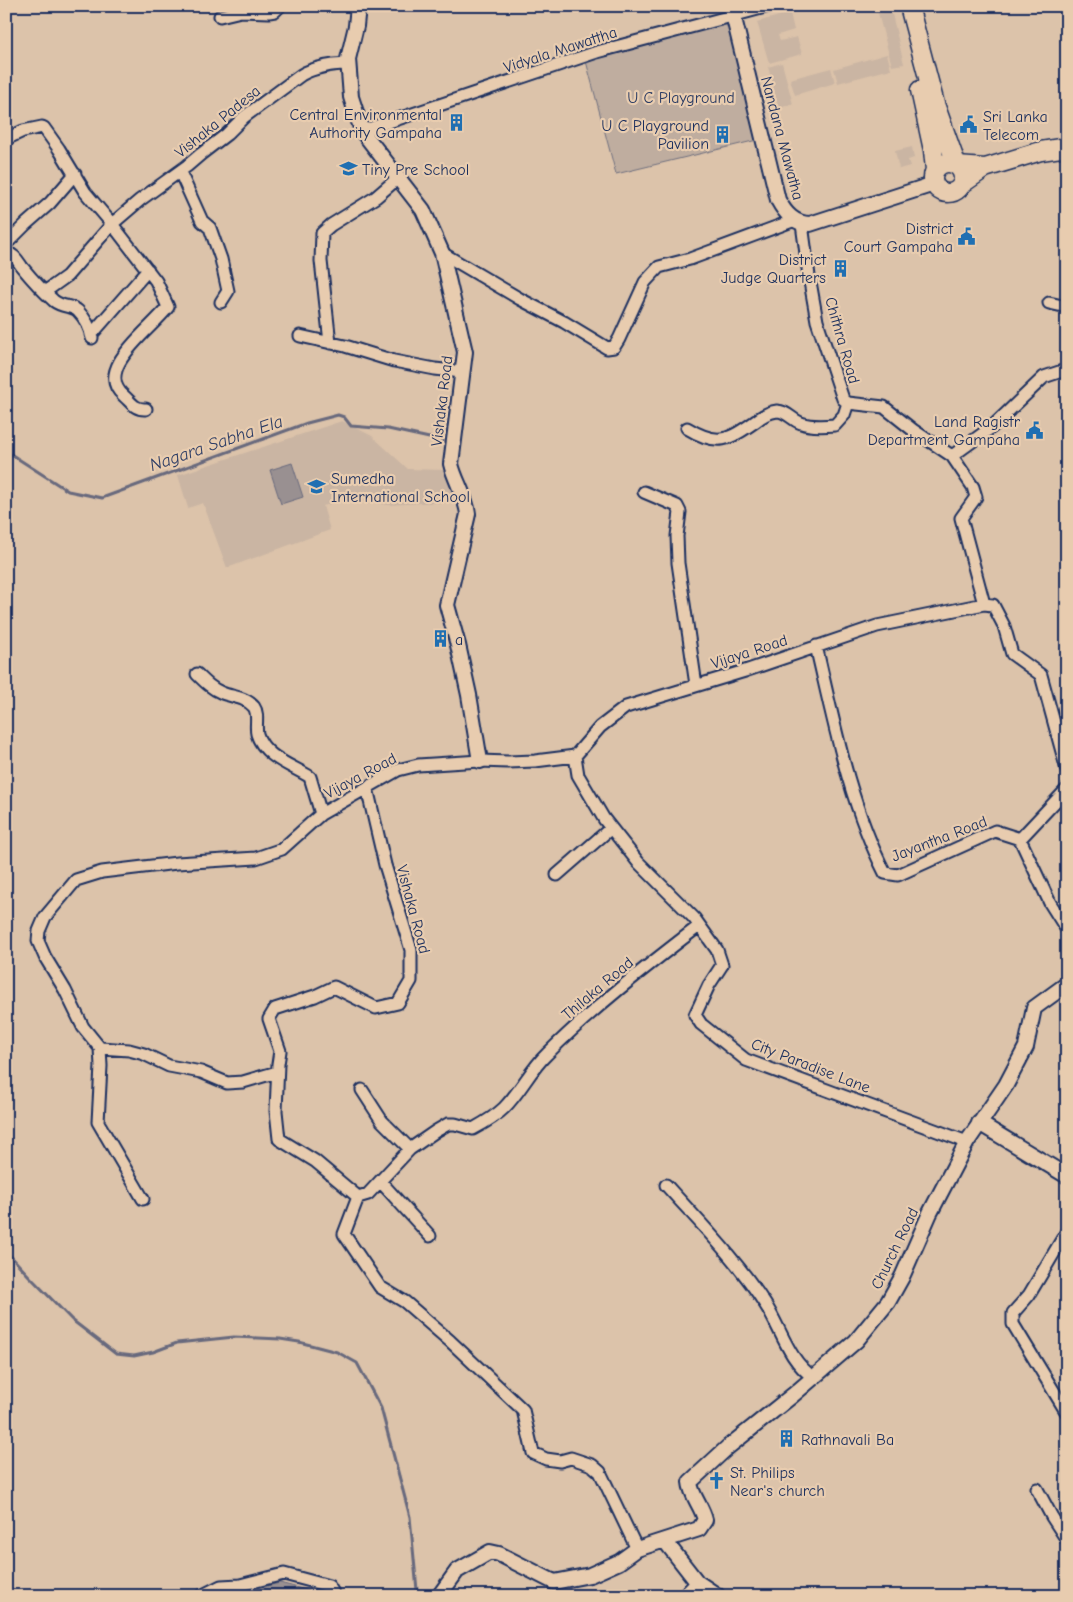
<svg xmlns="http://www.w3.org/2000/svg" width="1073" height="1602" font-family="'Comic Neue',sans-serif">
<style>
.built{fill:#cab5a3}
.green{fill:#bfad9f;stroke:#6d6e7e}
.water{fill:#999091;stroke:#67697d}
.lines{fill:none;stroke-linecap:round;stroke-linejoin:round}
.stream{stroke:#67697d;stroke-width:3}
.minor-casing{stroke:#1b2f5e;stroke-width:15}
.tertiary-casing{stroke:#1b2f5e;stroke-width:18}
.primary-casing{stroke:#1b2f5e;stroke-width:21}
.minor{stroke:#e8ccaf;stroke-width:11}
.tertiary{stroke:#e8ccaf;stroke-width:14}
.primary{stroke:#e8ccaf;stroke-width:18}
.labels{text-anchor:middle;stroke-width:4.5;stroke-linejoin:round;paint-order:stroke}
.street-label{font-size:16px;fill:#1b2f5e;stroke:#e8ccaf}
.park-label{font-size:16px;fill:#2b3c64;stroke:#e8ccaf}
.poi-label{font-size:16px;fill:#1b2f5e;stroke:#e8ccaf;text-anchor:start}
.water-label{font-size:18px;font-style:italic;fill:#2e3e66;stroke:#e8ccaf}
</style>
<rect width="100%" height="100%" fill="#dcc3aa"/>
<filter id="ink" filterUnits="userSpaceOnUse"><feTurbulence type="fractalNoise" baseFrequency=".02" numOctaves="2"/><feDisplacementMap in="SourceGraphic" scale="10" xChannelSelector="R" yChannelSelector="G"/><feConvolveMatrix kernelMatrix="1 2 1 2 8 2 1 2 1" color-interpolation-filters="sRGB"/></filter>
<g filter="url(#ink)">
<!-- built -->
<path class="built" d="M891 10 904 64 892 66 878 13Z
M790 13 794 30 778 35 780 41 797 37 802 54 769 63 757 22Z
M887 54 891 69 838 83 834 69Z
M782 63 793 104 779 108 768 67Z
M831 68 835 83 795 95 790 79Z
M912 147 914 158 908 160 910 166 899 169 895 151Z
M342 421 372 436 408 469 445 470 451 477 456 503H421L389 505 361 501 356 497 323 506 330 530 227 568 203 503 188 508 178 475Z"/>
<!-- green -->
<path class="green" d="M728 23 757 140 616 174 586 61Z"/>
<!-- water -->
<path class="water" d="M292 463 303 497 281 504 270 470Z
M280 1583 321 1594 322 1596H213L249 1594 267 1586Z"/>
<g class="lines">
<!-- stream -->
<path class="stream" d="M6 451 68 491 102 498 307 423 338 415 344 417 351 426 388 429 443 441
M6 1251 29 1276 72 1320 116 1354 134 1356 153 1352 177 1343 234 1337 280 1339 299 1342 337 1352 357 1363 381 1408 410 1517 417 1590 416 1596"/>
<defs>
<path id="minor" d="M220 16 241 11 269 12 275 11 280 6
M362 131 597 52 769 6
M6 139 23 131 42 127 44 128 59 149 85 192 112 224 140 200 187 166 201 154 227 134 244 117 301 75C310 69 340 61 349 66
M180 172 202 221 210 228 221 259 228 291 221 302
M802 224 809 276 817 321 843 399 848 403
M6 244 26 224 50 203 75 174
M6 252C15 255 17 260 22 267 31 278 44 292 54 301 63 308 72 305 78 311 86 319 90 327 92 338
M442 253 520 299 564 322 607 348 614 347 619 339 645 282 659 267 690 259 795 220
M46 291 67 276 112 224 156 281 168 307C152 329 92 369 124 396 131 402 135 410 146 409
M1049 303 1067 307
M91 335 148 270
M300 336 345 346 394 361 435 369 462 372
M330 343 321 261 322 233 331 225 376 197 398 178
M848 403 884 407 913 430 952 456 973 487 976 497 961 518 984 604
M687 428C718 447 729 440 756 421 762 416 769 412 777 411 787 411 792 420 801 423 811 427 824 426 835 425L844 415 848 403
M952 456 992 427 1044 377 1062 371H1067
M644 492 677 506 680 512 677 536 678 563 696 685
M816 646C834 722 849 803 885 873L898 875 995 831 1020 839 1050 903 1067 930
M197 674C205 682 212 689 222 693 232 697 246 697 254 707 259 714 255 726 257 734 264 757 291 765 310 777L321 814
M575 756 578 775 604 819 638 862 694 918 717 950 722 965 709 985 695 1015 701 1024 746 1060 967 1142
M367 788 385 865 411 950V981L398 1003 376 1008 334 987 315 996 275 1009 269 1019 280 1051 278 1064 276 1111 279 1139 315 1161 358 1197 368 1194 410 1149 436 1131 448 1124H455L473 1129C484 1123 495 1117 504 1108 521 1091 530 1070 547 1054 594 1007 647 966 699 926
M1020 839 1067 789
M557 875 611 828
M100 1048 129 1050 144 1054 169 1066 201 1072 227 1083 243 1082 277 1072
M362 1090 382 1121 410 1149
M380 1181 430 1236
M666 1185C700 1223 737 1260 765 1304 781 1328 788 1360 813 1377
M358 1197 344 1234 380 1287 405 1302 450 1341 523 1410 533 1453 546 1459 560 1461 571 1458 592 1465 600 1472 637 1549
M143 1199 98 1122 101 1066 100 1048 83 1027 65 990 45 957 38 941 39 931 45 917 76 880 102 872 177 863 256 858 282 849 321 814 398 770 418 765 480 761 508 762 535 761 575 756 600 727 626 707 745 671 877 626 984 604 993 605 1004 626 1012 654 1041 675 1067 770
M1067 1231 1029 1295 1013 1313V1324L1067 1413
M1037 1489 1052 1517 1067 1540
M201 1596 221 1586 240 1585 284 1574 329 1586 335 1596
M683 1596 697 1582"/>
<path id="tertiary" d="M358 6 356 26 348 59 351 97 362 131 423 210 442 253 465 352 451 464C455 481 466 496 468 514L447 605 458 645 469 695 480 761
M731 6 778 200C785 213 794 224 810 224L934 184
M979 1123 1067 1176
M665 1541 697 1582 718 1596
M439 1596 457 1571 490 1552 499 1554 554 1582 590 1575 619 1562 637 1549 699 1529 705 1520C702 1506 691 1496 690 1482L728 1447 793 1395 856 1341 888 1302 902 1277 930 1213 967 1142 1006 1085 1026 1047 1034 1008 1067 984"/>
<path id="primary" d="M909 6 935 104 957 166 985 168
M920 90 933 150 935 170
M933 178a15 15 0 1 1 30 0a15 15 0 1 1-30 0Z
M962 184 985 168 1041 151 1067 147"/>
</defs>
<!-- minor casing -->
<use href="#minor" class="minor-casing"/>
<!-- tertiary casing -->
<use href="#tertiary" class="tertiary-casing"/>
<!-- primary casing -->
<use href="#primary" class="primary-casing"/>
<!-- minor -->
<use href="#minor" class="minor"/>
<!-- tertiary -->
<use href="#tertiary" class="tertiary"/>
<!-- primary -->
<use href="#primary" class="primary"/>
</g>
</g>
<!-- icons -->
<defs>
<symbol id="building-bare" viewBox="-9 -9 18 18"><path d="M-4-6H4V6H1V3H-1V6H-4ZM-2.5-4.3h1.7v1.8h-1.7ZM.8-4.3h1.7v1.8H.8ZM-2.5-1h1.7V.8h-1.7ZM.8-1h1.7V.8H.8Z" fill="#1f6fb2" stroke="#e8ccaf" stroke-width="2.5" paint-order="stroke"/></symbol>
<symbol id="civic-bare" viewBox="-9 -9 18 18"><path d="M-.6-6.5H3V-4.5H.6V-3L4-1V1h2V6H-6V1h2V-1L-.6-3ZM-1.2 2.5V6h2.4V2.5Z" fill="#1f6fb2" stroke="#e8ccaf" stroke-width="2.5" paint-order="stroke"/></symbol>
<symbol id="school-bare" viewBox="-9 -9 18 18"><path d="M0-5L7-2L0 1L-7-2ZM-4 1L0 2.5L4 1V4Q0 6-4 4Z" fill="#1f6fb2" stroke="#e8ccaf" stroke-width="2.5" paint-order="stroke"/></symbol>
<symbol id="church-bare" viewBox="-9 -9 18 18"><path d="M-1.2-6h2.4v3.5h3.3v2.4h-3.3V6h-2.4V-.1h-3.3v-2.4h3.3Z" fill="#1f6fb2" stroke="#e8ccaf" stroke-width="2.5" paint-order="stroke"/></symbol>
</defs>
<g fill-rule="evenodd">
<use href="#building-bare" x="444" y="110" width="25" height="25"/>
<use href="#civic-bare" x="956" y="112" width="25" height="25"/>
<use href="#building-bare" x="710" y="122" width="25" height="25"/>
<use href="#school-bare" x="336" y="156" width="25" height="25"/>
<use href="#civic-bare" x="954" y="224" width="25" height="25"/>
<use href="#building-bare" x="828" y="256" width="25" height="25"/>
<use href="#civic-bare" x="1022" y="418" width="25" height="25"/>
<use href="#school-bare" x="304" y="474" width="25" height="25"/>
<use href="#building-bare" x="428" y="626" width="25" height="25"/>
<use href="#building-bare" x="774" y="1426" width="25" height="25"/>
<use href="#church-bare" x="704" y="1468" width="25" height="25"/>
</g>
<g class="labels">
<!-- street labels -->
<g class="street-label">
<text transform="translate(560 49) rotate(-18)" y="6">Vidyala Mawattha</text>
<text transform="translate(217 121) rotate(-39)" y="6">Vishaka Padesa</text>
<text transform="translate(783 138) rotate(75)" y="6">Nandana Mawatha</text>
<text transform="translate(843 340) rotate(74)" y="6">Chithra Road</text>
<text transform="translate(441 401) rotate(-83)" y="6">Vishaka Road</text>
<text transform="translate(749 651) rotate(-18)" y="6">Vijaya Road</text>
<text transform="translate(360 775) rotate(-28)" y="6">Vijaya Road</text>
<text transform="translate(939 838) rotate(-21)" y="6">Jayantha Road</text>
<text transform="translate(414 909) rotate(75)" y="6">Vishaka Road</text>
<text transform="translate(597 988) rotate(-40)" y="6">Thilaka Road</text>
<text transform="translate(811 1065) rotate(21)" y="6">City Paradise Lane</text>
<text transform="translate(894 1248) rotate(-64)" y="6">Church Road</text>
</g>
<!-- park labels -->
<g class="park-label">
<text x="681" y="103">U C Playground</text>
</g>
<!-- poi labels -->
<g class="poi-label">
<text x="442" y="120" text-anchor="end">Central Environmental<tspan x="442" dy="18">Authority Gampaha</tspan></text>
<text x="983" y="122">Sri Lanka<tspan x="983" dy="18">Telecom</tspan></text>
<text x="709" y="131" text-anchor="end">U C Playground<tspan x="709" dy="18">Pavilion</tspan></text>
<text x="362" y="175">Tiny Pre School</text>
<text x="953" y="234" text-anchor="end">District<tspan x="953" dy="18">Court Gampaha</tspan></text>
<text x="826" y="265" text-anchor="end">District<tspan x="826" dy="18">Judge Quarters</tspan></text>
<text x="1020" y="427" text-anchor="end">Land Ragistr<tspan x="1020" dy="18">Department Gampaha</tspan></text>
<text x="331" y="484">Sumedha<tspan x="331" dy="18">International School</tspan></text>
<text x="455" y="645">a</text>
<text x="801" y="1445">Rathnavali Ba</text>
<text x="730" y="1478">St. Philips<tspan x="730" dy="18">Near's church</tspan></text>
</g>
<!-- water labels -->
<g class="water-label">
<text transform="translate(216 443) rotate(-19)" y="6">Nagara Sabha Ela</text>
</g>
</g>
<!-- margin -->
<rect width="1073" height="1602" fill="none" stroke="#e8ccaf" stroke-width="25"/>
<rect x="12" y="12" width="1048" height="1577" fill="none" stroke="#1b2f5e" stroke-width="2" filter="url(#ink)"/>
</svg>
